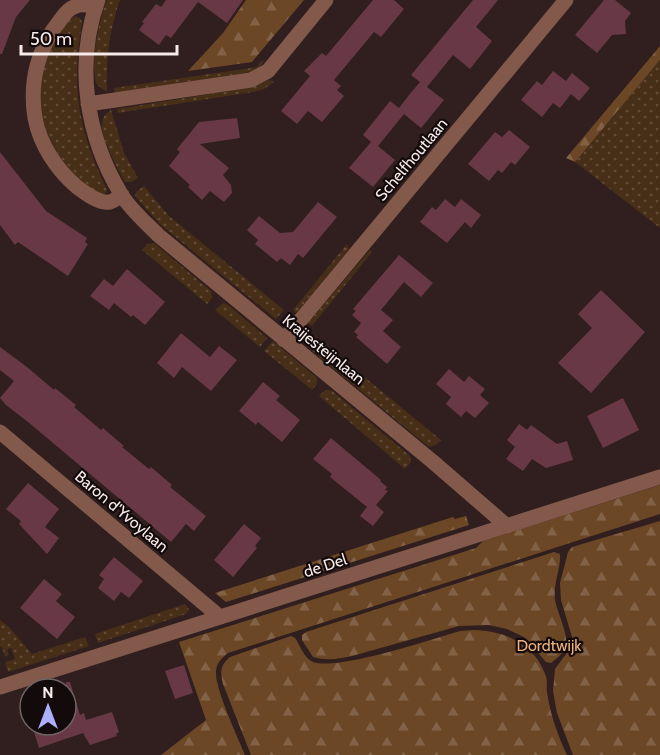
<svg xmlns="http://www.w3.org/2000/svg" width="660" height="755" font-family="Cabin,sans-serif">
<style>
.grass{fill:url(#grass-dots)}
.forest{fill:url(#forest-firs)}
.building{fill:#683846}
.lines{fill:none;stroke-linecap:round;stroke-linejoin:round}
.minor{stroke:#82594b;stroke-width:15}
.labels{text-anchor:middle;stroke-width:4.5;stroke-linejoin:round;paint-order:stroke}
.street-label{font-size:16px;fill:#f7eaea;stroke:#130b0b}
.park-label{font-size:16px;fill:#efb17d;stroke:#130b0b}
</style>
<defs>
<pattern id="grass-dots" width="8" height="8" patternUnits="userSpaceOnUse" patternTransform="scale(1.5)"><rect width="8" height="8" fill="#472e17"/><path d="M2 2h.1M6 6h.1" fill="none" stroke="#624c39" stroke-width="1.8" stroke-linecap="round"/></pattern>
<pattern id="forest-firs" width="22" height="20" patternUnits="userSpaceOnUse" patternTransform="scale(1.5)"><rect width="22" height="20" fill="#6c4726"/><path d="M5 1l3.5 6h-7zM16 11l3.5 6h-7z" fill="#826246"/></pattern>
</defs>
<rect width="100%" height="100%" fill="#301f1e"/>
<!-- grass -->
<path class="grass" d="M107 0H120C109 30 106 61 107 92L97 85C89 65 99 20 107 0Z
M75 16 80 18 82 22C71 91 78 127 107 190L105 194C93 194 82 183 75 175 39 137 27 86 55 40 60 31 66 20 75 16Z
M660 60V228L575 162Z
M261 61H264L260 67 252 72 115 93 114 88 257 67Z
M269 80 274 82 264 89 253 92 118 113 117 109 253 87Z
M111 110 124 153 138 178 131 182H125C118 169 99 136 102 122 103 116 107 113 111 110Z
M144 186 169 216 284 310 276 319 161 225 135 196 137 191Z
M154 243 211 291 212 298 207 304 142 250 147 244Z
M347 244 349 249 296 313 293 310Z
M370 250 372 252 312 326 308 323Z
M223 303 227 304 267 338 260 347 215 310Z
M313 335 441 440 436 445 429 447 310 349Z
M273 341 317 378V384L312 390 264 351Z
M325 390H331L410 456 411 462 405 469 319 396Z
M185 604 189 609 186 614 98 643 95 634Z
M0 620 9 627 32 654 85 637 89 646 8 672 5 662 15 659 11 648 7 650 9 655 5 657 2 647H0Z"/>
<!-- forest -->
<path class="forest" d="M246 0H304L252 62 188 71 223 33Z
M660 46V60L575 162 566 158Z
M660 485V514L228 653C222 658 217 662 216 671 214 687 238 738 245 755H161L206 720 179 642 476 548 483 541Z
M453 517 455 519 466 516 469 525 226 602 215 593Z
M660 521V755H573L557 713 553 691 555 669 572 646V637L561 600 560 583 568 552 572 547Z
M554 552 560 554C561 569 553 582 555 600 557 612 569 636 566 646 564 653 556 659 551 663L546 662 524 637 507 629 489 625 459 626 352 656C338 659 327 661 313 657L302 640V635L306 632Z
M474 630C504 631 534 643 545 674 548 680 546 686 547 692 550 714 558 736 567 755H251L223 684C220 671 220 666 230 657L291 636 295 638C300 645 303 656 311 661 333 673 432 639 460 631Z"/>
<!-- building -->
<path class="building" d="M0 0H30L16 17 2 54H0Z
M166 0H243L227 23 198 2 171 38 166 35 159 45 139 30 144 23 142 22 156 4 161 7Z
M373 0H394L404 9 381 37 374 32 334 80 341 86 337 90 344 96 322 122 308 111 297 124 281 111 310 76 304 71 322 53 326 56Z
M473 0H498L476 27 492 41 470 69 453 55 427 87 444 100 421 128 404 114 378 146 395 160 373 187 349 168 371 142 363 135 390 101 399 108 409 95 420 82 411 75Z
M604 0H615L631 13 625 21 626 34 612 35 597 53 575 35Z
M553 71 566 81 572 73 590 88 579 101 571 94 560 108 553 103 542 117 521 100 537 81 542 85Z
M237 118 240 138 200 144 229 168 223 175 231 185 232 193 224 202 210 191 202 200 188 187 190 185 169 166 180 152 177 149 199 122Z
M509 130 530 147 515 165 511 162 502 173 498 170 489 181 468 164 495 132 502 137Z
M0 152 46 211 87 238 85 242 88 244 68 276 18 242 15 245 0 225Z
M445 199 455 207 461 199 481 215 471 228 465 222 447 243 420 222 432 207 436 210Z
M318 202 337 217 303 258 298 254 290 265 281 258 277 262 255 244 258 240 247 230 259 216 280 233 293 232Z
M399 255 433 283 421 297 404 282 381 310 393 320 383 331 401 347 387 364 356 337 358 335 354 332 361 323 352 315 356 311 353 309Z
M127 269 165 302 145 325 133 315 131 317 114 303 109 310 90 296 104 279 113 286Z
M601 290 645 332 591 393 558 363 592 328 578 314Z
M181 333 210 357 219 346 237 360 211 391 182 367 174 378 157 363Z
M0 347 27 367 54 390 55 388 76 405 74 407 101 430 103 428 124 446 122 447 149 469 151 467 172 485 170 487 206 516 194 531 186 524 171 542 28 422 6 405 0 398 14 381 0 370Z
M449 369 464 382 469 376 485 389 480 395 489 403 475 418 466 411 461 417 446 404 451 397 436 384Z
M263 382 280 396 276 400 300 420 282 442 258 422 256 425 239 411Z
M623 398 639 430 603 448 587 416Z
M519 424 527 430 531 425 557 444 567 441 573 460 546 468 532 459 523 471 506 459 515 447 507 440Z
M331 438 381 480 380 481 387 487 385 490 388 491 376 505 384 512 373 526 360 516 367 507 330 477 332 474 313 459Z
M28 483 59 509 45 527 59 538 47 554 19 524 21 521 6 509Z
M244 524 261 538 255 546 257 548 233 577 214 560Z
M114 557 143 581 129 598 121 592 114 601 98 588 104 579 99 575Z
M44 579 62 594 56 601 75 617 57 639 20 608Z
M184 665 193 693 175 699 165 671Z
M66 682H70L80 715 84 713 86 720 112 712 119 732 116 734 117 736 90 745 83 733 39 748 33 729 45 725H66Z"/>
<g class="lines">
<!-- minor -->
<path class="minor" d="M98 0C75 64 86 136 121 194 130 209 145 222 158 235L432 461 507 526
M96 7C89 5 80 3 74 7 68 9 64 15 61 19 38 47 29 82 35 118 40 145 57 170 77 187 85 193 99 204 110 202 114 201 119 197 122 195
M88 104 251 80 268 71 326 0
M284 340 566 0
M0 432 220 617
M0 687 660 477"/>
</g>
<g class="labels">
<!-- street labels -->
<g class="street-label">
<text transform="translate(411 159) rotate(-50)" y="6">Schelfhoutlaan</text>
<text transform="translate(324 349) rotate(39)" y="6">Kraijesteijnlaan</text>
<text transform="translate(122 511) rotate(40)" y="6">Baron d'Yvoylaan</text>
<text transform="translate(325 565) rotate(-18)" y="6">de Del</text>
</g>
<!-- park labels -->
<g class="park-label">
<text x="549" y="651">Dordtwijk</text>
</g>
</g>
<!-- north arrow -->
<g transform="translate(48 707)"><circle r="28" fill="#130b0b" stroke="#6e6464" stroke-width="1.5"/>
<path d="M0-4.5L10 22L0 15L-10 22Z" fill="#adaffb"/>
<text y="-9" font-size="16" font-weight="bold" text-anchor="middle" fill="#f7eaea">N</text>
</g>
<!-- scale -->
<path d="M21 45v9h156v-9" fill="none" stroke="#f7eaea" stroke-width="3"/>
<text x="30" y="45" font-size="18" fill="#f7eaea" stroke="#130b0b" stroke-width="4.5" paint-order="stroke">50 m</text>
</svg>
